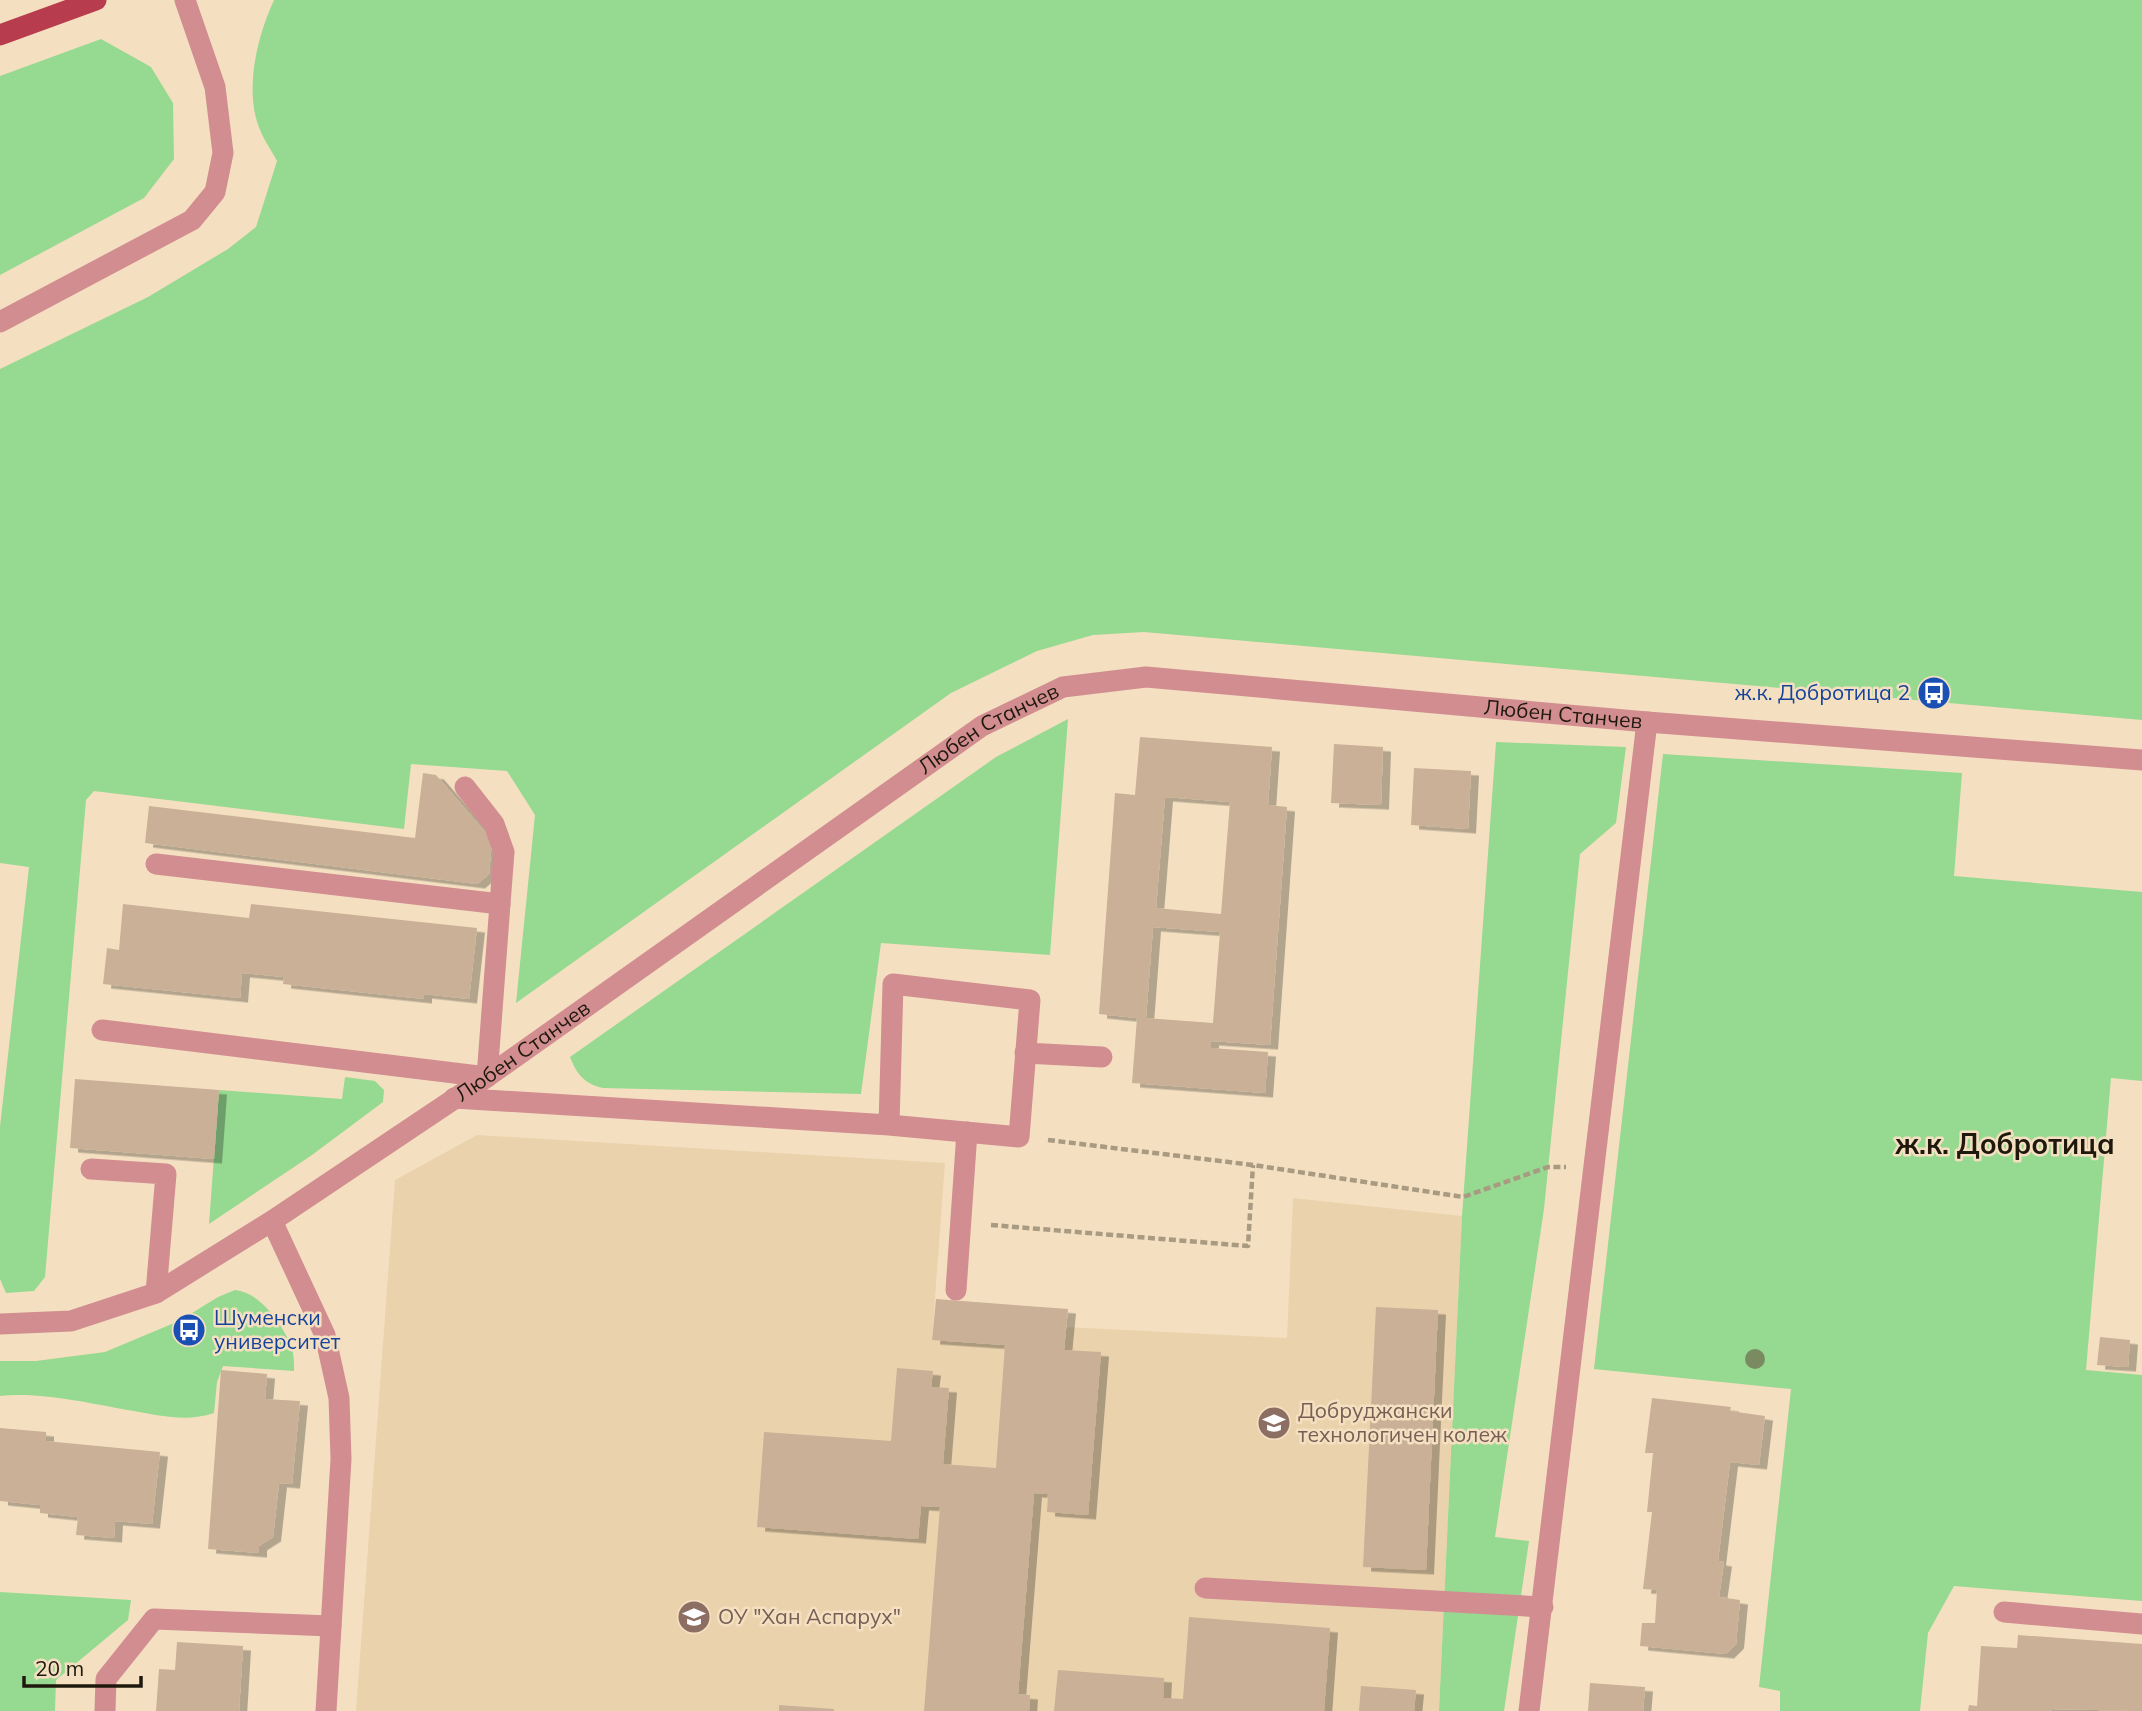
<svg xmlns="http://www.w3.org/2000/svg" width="2142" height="1711" font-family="Mulish,sans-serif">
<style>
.built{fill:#ead2ad}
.green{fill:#96d990}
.building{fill:#cab096;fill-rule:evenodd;filter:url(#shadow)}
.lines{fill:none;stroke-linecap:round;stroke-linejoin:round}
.path{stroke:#a99a82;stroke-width:4.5;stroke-dasharray:7 3.5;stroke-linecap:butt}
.minor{stroke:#d28d91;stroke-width:21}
.major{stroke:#b73c4e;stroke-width:21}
.tree{fill:#7a8b61}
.labels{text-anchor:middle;stroke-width:5;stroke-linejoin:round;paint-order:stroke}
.transit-label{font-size:21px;fill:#164399;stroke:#f4e0c1;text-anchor:end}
.street-label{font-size:21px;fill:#1f180d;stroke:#f4e0c1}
.education-label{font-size:21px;fill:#785e54;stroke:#f4e0c1;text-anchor:start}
.district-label{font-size:28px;font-weight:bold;fill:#1f180d;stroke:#f4e0c1}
</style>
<defs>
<filter id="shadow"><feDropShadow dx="8" dy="4.5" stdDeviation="0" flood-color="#0004"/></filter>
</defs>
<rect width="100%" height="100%" fill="#f4e0c1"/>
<!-- built -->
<path class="built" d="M477 1135 945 1163 932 1339 1064 1350 1066 1327 1287 1338 1293 1198 1462 1216 1439 1711H356L395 1180Z"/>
<!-- green -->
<path class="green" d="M274 0H2142V720L1144 632 1093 635 1037 651 951 693 516 1003 535 815 507 771 411 764 404 829 94 791 86 800 45 1277 34 1291 6 1293 0 1279V1127L29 867 0 863V369L148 297 228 249 256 227 277 161C272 151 265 142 261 132 243 93 257 37 274 0Z
M101 39 151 67 173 103 174 159 144 198 0 275V76Z
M1068 719 1050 955 881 943 861 1094 603 1088C585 1084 577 1075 570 1057L996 757Z
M1496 742 1626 747 1616 823 1580 854 1544 1209 1495 1537 1529 1541 1504 1711H1439L1462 1216Z
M1663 754 1962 773 1954 876 2142 892V1081L2111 1078 2086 1370 2142 1375V1601L1954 1586 1928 1633 1920 1711H1780V1691L1759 1687 1791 1389 1594 1369Z
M345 1077 375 1081 384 1090 383 1102 312 1155 209 1224 219 1090 342 1099Z
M235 1290C261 1292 287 1329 293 1353 294 1359 294 1365 294 1371L223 1366 217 1382 214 1413C187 1422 161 1416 134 1411 93 1404 40 1391 0 1396V1361H36L105 1352 179 1321 218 1297Z
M0 1592 131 1600 128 1620 56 1680 55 1711H0Z"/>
<!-- building -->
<path class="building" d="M1140 737 1272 747 1268 805 1287 807 1270 1045 1211 1041V1048L1268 1052 1265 1093 1132 1083 1137 1018 1099 1014 1115 793 1135 795ZM1165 797 1230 802 1221 914 1156 908ZM1153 927 1220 932 1213 1023 1146 1018Z
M1334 744 1383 747 1381 805 1331 803Z
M1414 768 1471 771 1468 829 1411 825Z
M423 773 436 775 492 840 489 874 477 884 145 843 149 806 415 838Z
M123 904 249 918 251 904 477 928 469 999 424 994V999L283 984 284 977 242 973 240 998 103 984 107 948 119 950Z
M75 1079 219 1090 214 1159 70 1148Z
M936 1299 1068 1309 1064 1350 1101 1352 1088 1515 1047 1512 1048 1494 1034 1493 1018 1694 1030 1695 1029 1711H924L940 1507 921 1506 918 1539 757 1527 764 1432 891 1441 897 1368 933 1371 931 1387 949 1388 943 1464 996 1468 1005 1345 932 1340Z
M1376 1307 1438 1310 1426 1570 1363 1567Z
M2100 1337 2130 1340 2128 1367 2097 1365Z
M221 1370 267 1374 265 1399 300 1401 292 1484 279 1483 273 1537 259 1546V1553L208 1549Z
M1652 1398 1731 1407 1730 1411 1765 1416 1759 1465 1730 1462 1718 1561 1724 1562 1719 1597 1740 1600 1736 1644 1726 1654 1640 1646 1642 1623H1655L1657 1590 1643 1589 1652 1512H1647L1653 1453H1645Z
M0 1428 46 1432V1441L160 1452 152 1524 115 1521 114 1538 76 1535 78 1517 40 1513V1505L0 1501Z
M1189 1617 1330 1628 1324 1711H1054L1058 1670 1164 1678 1163 1698 1183 1699Z
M2018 1635 2142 1644V1711L2052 1709V1711H1968L1969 1705 1977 1706 1981 1646 2017 1648Z
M177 1642 243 1646 239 1711H156L159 1669 175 1670Z
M1590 1683 1645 1687 1643 1711H1588Z
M1361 1686 1416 1690 1414 1711H1359Z
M779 1705 834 1709V1711H779Z"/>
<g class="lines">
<!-- path -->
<path class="path" d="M1048 1140 1253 1165 1463 1197 1548 1167H1566
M991 1225 1248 1246 1253 1165"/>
<!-- minor -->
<g class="minor">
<path d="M0 322 192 220 215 192 223 153 215 87 185 0"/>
<path d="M465 787 494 824 504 852 500 904"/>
<path d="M102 1030 487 1077 500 904 156 864"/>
<path d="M1025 1053 1102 1057"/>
<path d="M454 1098 889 1125 1019 1137 1030 1000 893 984 889 1125"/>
<path d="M91 1169 166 1174 156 1293"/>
<path d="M272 1221 325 1335 339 1398 341 1459 326 1711"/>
<path d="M956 1290 967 1132"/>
<path id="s1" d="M0 1324 71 1321 156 1293 272 1221 487 1077 982 726 1063 687 1146 677 1647 722 2142 760"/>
<path d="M1205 1588 1543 1607"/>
<path d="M2004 1612 2142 1624"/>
<path d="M105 1711 106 1679 154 1619 331 1626"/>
<path d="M1529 1711 1647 722"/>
</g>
<!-- major -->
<path class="major" d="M0 35 96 0"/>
</g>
<!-- trees -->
<circle class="tree" cx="1755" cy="1359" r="10"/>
<!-- icons -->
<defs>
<symbol id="bus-disc" viewBox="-11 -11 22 22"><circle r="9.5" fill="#1a4fb4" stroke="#f4e0c1"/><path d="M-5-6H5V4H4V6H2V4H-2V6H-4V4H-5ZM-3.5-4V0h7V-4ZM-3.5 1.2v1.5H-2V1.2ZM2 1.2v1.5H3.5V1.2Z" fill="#fff"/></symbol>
<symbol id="university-disc" viewBox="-11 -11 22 22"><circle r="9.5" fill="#8d6e63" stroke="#f4e0c1"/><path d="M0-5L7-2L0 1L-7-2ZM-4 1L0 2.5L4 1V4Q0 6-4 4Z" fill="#fff"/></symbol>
<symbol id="school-disc" viewBox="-11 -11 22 22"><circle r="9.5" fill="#8d6e63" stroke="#f4e0c1"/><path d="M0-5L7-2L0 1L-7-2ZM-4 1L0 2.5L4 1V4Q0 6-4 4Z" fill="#fff"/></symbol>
</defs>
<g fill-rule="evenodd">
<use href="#bus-disc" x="1915" y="674" width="38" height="38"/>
<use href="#bus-disc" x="170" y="1311" width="38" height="38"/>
<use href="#university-disc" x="1255" y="1404" width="38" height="38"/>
<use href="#school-disc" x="675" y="1598" width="38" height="38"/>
</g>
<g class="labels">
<!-- transit labels -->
<g class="transit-label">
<text x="1910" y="700">ж.к. Добротица 2</text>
<text x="214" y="1325" text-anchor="start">Шуменски<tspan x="214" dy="24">университет</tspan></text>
</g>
<!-- street labels -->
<g class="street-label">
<text dy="7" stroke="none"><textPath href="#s1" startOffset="1755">Любен Станчев</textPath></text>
<text dy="7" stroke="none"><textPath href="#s1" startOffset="1167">Любен Станчев</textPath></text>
<text dy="7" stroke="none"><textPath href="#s1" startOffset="600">Любен Станчев</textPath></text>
</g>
<!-- education labels -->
<g class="education-label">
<text x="1298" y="1418">Добруджански<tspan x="1298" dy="24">технологичен колеж</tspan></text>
<text x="718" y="1624">ОУ "Хан Аспарух"</text>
</g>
<!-- district labels -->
<g class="district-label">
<text x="2005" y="1154">ж.к. Добротица</text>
</g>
</g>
<!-- scale -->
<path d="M24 1676v10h117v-10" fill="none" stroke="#1f180d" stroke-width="3.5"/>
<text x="35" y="1676" font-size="21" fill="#1f180d" stroke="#f4e0c1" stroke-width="5" paint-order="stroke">20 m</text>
</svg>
